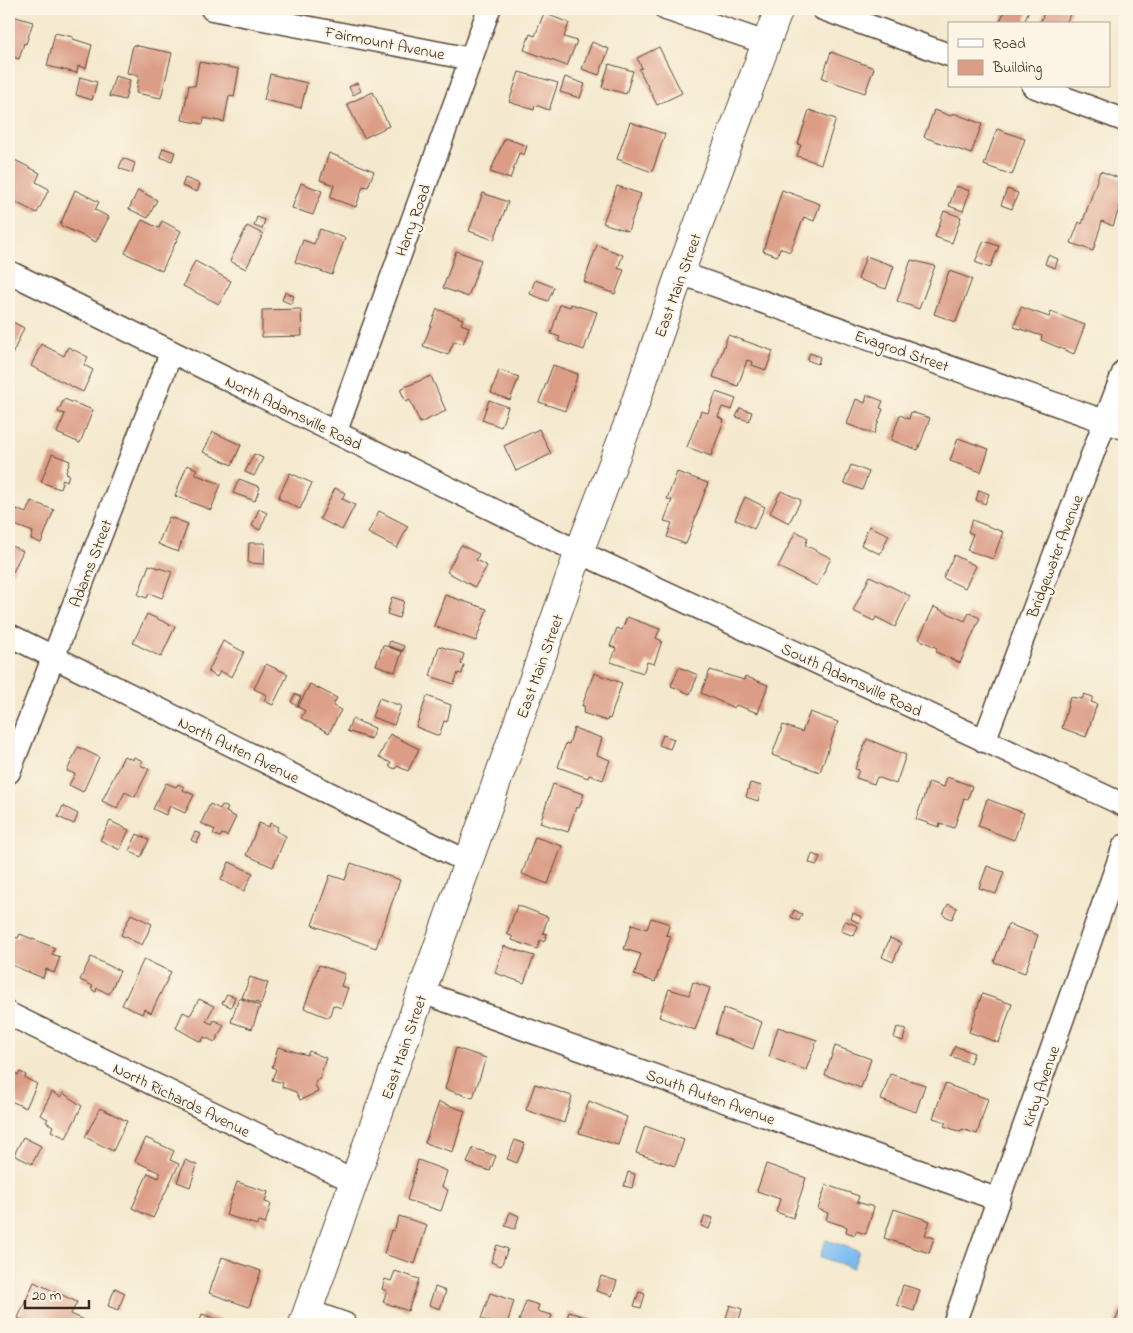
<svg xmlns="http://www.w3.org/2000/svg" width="1133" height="1333" font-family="'Indie Flower',sans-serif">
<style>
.water{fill:#7bbdf1;stroke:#5b7488}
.building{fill:#dc9d86}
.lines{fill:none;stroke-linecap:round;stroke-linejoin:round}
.minor-casing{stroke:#574738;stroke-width:25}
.tertiary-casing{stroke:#574738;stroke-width:30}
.minor{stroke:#fff;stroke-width:22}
.tertiary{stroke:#fff;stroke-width:28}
.labels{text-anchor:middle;stroke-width:4;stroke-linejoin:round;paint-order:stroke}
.street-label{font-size:16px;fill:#3b2a1e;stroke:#fcf5e5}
</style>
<rect width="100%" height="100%" fill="#fcf5e5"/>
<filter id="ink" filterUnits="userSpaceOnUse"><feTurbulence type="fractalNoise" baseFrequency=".02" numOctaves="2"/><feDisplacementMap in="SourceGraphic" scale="10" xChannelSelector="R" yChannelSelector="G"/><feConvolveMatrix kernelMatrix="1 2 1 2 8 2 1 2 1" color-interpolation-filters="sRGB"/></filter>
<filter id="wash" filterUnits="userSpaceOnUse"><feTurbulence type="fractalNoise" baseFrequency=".0096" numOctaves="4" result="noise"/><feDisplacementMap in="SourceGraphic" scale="20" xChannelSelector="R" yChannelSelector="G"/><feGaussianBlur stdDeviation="1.12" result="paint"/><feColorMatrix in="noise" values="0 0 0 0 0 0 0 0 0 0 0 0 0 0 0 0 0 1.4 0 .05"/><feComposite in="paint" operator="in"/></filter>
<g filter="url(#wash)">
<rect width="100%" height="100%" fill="#f4e9ce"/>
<!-- water -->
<path class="water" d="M826 1240 859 1251 853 1268 820 1257Z"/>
<g id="blocks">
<!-- building -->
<path class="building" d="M1005 9H1029L1024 24H999Z
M1045 9H1072L1066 24H1040Z
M544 13 569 23 564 37 577 41 567 66 524 50 530 34 535 36Z
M9 15 33 22 26 44 24 43 19 59 9 56Z
M55 33 73 37V39L92 45 86 68 78 66 77 73 47 66Z
M592 42 609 49 599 75 582 69Z
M133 45 172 53 161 98 136 93 139 75 127 73Z
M659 47 682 93 657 105 639 69 642 68 637 58Z
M831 52 874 68 865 93 822 78Z
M199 62 239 69 234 97 229 96 224 122 204 118 203 124 182 120 189 85 195 86Z
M609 64 633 71 626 94 602 87Z
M519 72 558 83 549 110 535 105 534 110 509 102Z
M270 74 307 83 301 108 264 100Z
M115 76 130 80 125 100 109 96Z
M80 77 97 82 92 100 76 95Z
M565 77 585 84 580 98 560 92Z
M357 83 361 91 353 95 349 87Z
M373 92 389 126 364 138 347 104Z
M809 110 836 119 821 164 797 156 801 145 798 144Z
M934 110 951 116 953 113 982 124 971 154 924 137Z
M630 122 665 134 652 172 617 159Z
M997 129 1025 139 1012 175 984 165Z
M505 138 527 146 524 155 519 153 510 179 490 172Z
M163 148 175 152 172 161 160 157Z
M329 153 374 171 368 187 363 186 356 207 330 198 334 185 320 180Z
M9 157 40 173 36 182 49 189 37 213 9 199Z
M123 158 135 163 132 173 119 168Z
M1100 171 1124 180V194L1113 226 1102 221 1093 251 1071 243 1079 222 1082 224Z
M185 178 200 184 197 192 182 186Z
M301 183 322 191 313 215 292 208Z
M617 186 641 194 628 231 603 223Z
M956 186 970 191 963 211 949 206Z
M1007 189 1018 193 1012 209 1001 205Z
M75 190 99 202 95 210 109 217 96 242 60 225Z
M138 190 157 200 148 218 129 209Z
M782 190 820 204 814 221 804 217 790 252 780 248 777 256 763 251Z
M483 193 508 202 494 240 469 231Z
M944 211 961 217 952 243 935 237Z
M257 217 265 220 262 229 254 226Z
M142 220 159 228 162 221 181 231 162 271 125 253Z
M247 226 263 234 246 269 230 261Z
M320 229 345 238 332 275 295 262 303 240 314 244Z
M984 241 999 246 990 268 975 262Z
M597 245 623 255 618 268 624 270 615 294 584 282Z
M456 251 481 260 468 297 443 288Z
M1048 255 1058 259 1055 268 1045 264Z
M866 256 894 266 886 289 858 279Z
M911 260 935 266 919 309 897 301Z
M195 261 231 281 219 304 183 286Z
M949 271 972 279 956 322 934 314Z
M535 280 554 287 548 301 530 294Z
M285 292 294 296 291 304 282 300Z
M560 304 570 307 571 304 597 312 584 350 558 341 560 337 551 334Z
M1021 307 1049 317 1051 312 1085 325 1074 354 1041 340 1042 336 1014 327Z
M301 309 302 336 262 337V310Z
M437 309 463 319 461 324 469 327 463 344 454 341 448 355 423 346Z
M9 320 24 328 11 357 9 356Z
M728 335 773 351 766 370 752 365 753 362 747 360 738 386 713 377Z
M41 344 64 356 68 347 88 357 84 365 93 370 83 392 31 366Z
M810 353 820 357 818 364 807 360Z
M553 365 578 374 565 411 539 402Z
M499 370 519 377 510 400 491 393Z
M431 376 446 411 420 423 410 400 406 402 400 389Z
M716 392 736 399 732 410 722 407 718 417 724 420 711 456 687 447 701 411 708 413Z
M867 395 883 401 880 408 883 409 874 434 847 424 856 399 865 403Z
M64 399 93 410 80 443 57 433 65 414 58 412Z
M489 400 508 407 501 427 482 420Z
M740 408 752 412 749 421 736 417Z
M911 412 930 418 918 450 891 440 900 415 909 419Z
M539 429 551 454 516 471 504 446Z
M213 432 241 445 232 465 203 452Z
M958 438 989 449 981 472 950 461Z
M52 454 70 461 66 473 69 474 67 481 63 479 60 489 41 482Z
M254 454 263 458 254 476 245 472Z
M187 465 197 469 194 474 221 484 211 510 175 496Z
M851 465 869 472 862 490 844 483Z
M677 472 708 483 686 544 667 537 672 523 664 521 672 500 667 499Z
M290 473 312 483 300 509 278 498Z
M239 479 260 487 255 501 233 493Z
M335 488 345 493 342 499 355 505 342 530 320 519Z
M979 490 989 494 985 504 976 500Z
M781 491 801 500 789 523 770 513Z
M745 497 765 507 754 529 735 519Z
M31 501 54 510 41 543 31 539 33 532 9 523 14 508 26 513Z
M259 509 267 513 260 530 252 526Z
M379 511 408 526 397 548 368 533Z
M169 517 188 524 178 552 158 544Z
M972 520 1003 532 993 559 967 550 973 534 968 532Z
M869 526 889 535 880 554 861 545Z
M796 531 808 538 805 545 831 558 817 586 778 567Z
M249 543H265L264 564 248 563Z
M9 545 23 551 12 574 9 573Z
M461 545 479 554 476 560 487 566 475 587 447 572Z
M954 555 976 566 965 588 943 578Z
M149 565 172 572 162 598 149 593 147 598 138 595Z
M870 576 910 596 895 627 876 617 874 621 853 611Z
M445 595 487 609 476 641 434 626Z
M392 597 404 601 399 618 387 614Z
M934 607 965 621 969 613 980 618 960 663 936 652 937 648 919 639Z
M147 614 175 627 161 657 133 643Z
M627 617 660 629 656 638 662 641 654 664 647 662 643 673 611 662 616 648 610 646 617 628 622 630Z
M223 641 244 652 232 677 220 671 217 677 208 672Z
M390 641 404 646 403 651 388 646Z
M383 645 402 652 395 672 376 665Z
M439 646 464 654 461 664 464 665 462 674 458 673 454 684 430 676Z
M266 664 288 674 273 705 264 701 267 695 254 689Z
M679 667 698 675 690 694 671 686Z
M710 670 744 680 745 676 768 685 758 713 736 705 734 708 701 693Z
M594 673 622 683 610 719 608 718 607 721 583 713 585 706H582Z
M310 684 337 698 333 706 341 710 329 733 301 718 305 711 298 707Z
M295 694 301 697 297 706 291 702Z
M1084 694 1093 697 1091 702 1097 704 1086 737 1062 728 1070 697 1082 699Z
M427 696 451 705 447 722 444 721 439 736 416 727Z
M379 698 401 706 394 725 372 717Z
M810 712 838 722 820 772 772 755 783 725 802 732Z
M352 719 375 728 371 739 347 731Z
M574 728 602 738 597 755 610 760 603 780 589 775 588 778 558 767 566 743 569 744Z
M390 734 419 749 408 771 397 766 395 769 389 766 391 763 379 757Z
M663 735 674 739 670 749 659 745Z
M867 739 906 755 896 784 877 777 874 784 856 778 859 770 855 769Z
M78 747 99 757 83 792 69 785 75 774 67 771Z
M124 756 133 760 134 757 143 761 140 765 149 769 135 797 125 792 117 808 102 801Z
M947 777 972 786 968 799 964 798 954 828 940 823 939 827 916 819 929 782 944 787Z
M166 783 176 787 178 784 184 787 183 790 194 795 185 813 170 806 166 815 153 809Z
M750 783 762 786 758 801 746 797Z
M553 784 584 794 579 808 576 807 568 832 540 823Z
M987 799 1024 813 1014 840 978 826Z
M210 804 220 809 222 805 228 808 226 812 236 817 227 836 222 834 220 837 213 834 215 830 201 823Z
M63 806 78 814 74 824 58 817Z
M110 821 129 830 120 850 100 840Z
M259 823 269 827 270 823 278 827 276 831 286 836 273 867 246 855Z
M195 832 201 834 197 843 191 840Z
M137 834 149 840 141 857 129 851Z
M535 837 562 846 548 884 522 874Z
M812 854 820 857 817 865 809 863Z
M229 862 253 873 244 891 221 880Z
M351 863 400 880 376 948 312 925 330 875 345 880Z
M987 866 1004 872 996 894 979 888Z
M948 904 957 908 952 919 943 915Z
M517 905 548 917 543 933 547 934 544 942 540 940 537 949 512 940 513 937 507 934Z
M794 910 802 914 799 921 791 917Z
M853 913 862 917 859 923 851 919Z
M131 914 152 924 142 945 121 935Z
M651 918 670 924 666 935 671 936 655 982 634 975 641 954 624 949 632 924 647 929Z
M845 921 858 926 854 936 841 931Z
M1008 924 1038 935 1025 973 994 962Z
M20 934 55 948 52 954 60 957 54 973 46 969 43 978 9 964V950L14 937 18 938Z
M890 938 901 943 893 962 882 957Z
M504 946 534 956 524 983 495 973Z
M91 957 120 971 109 994 97 988 96 992 91 989 93 986 80 980Z
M144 959 171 972 151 1013 144 1009 142 1014 122 1005Z
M319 965 345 974 341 986 348 988 341 1008 333 1005 329 1018 304 1008Z
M250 977 268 983 261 1004 242 998Z
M693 982 710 988 695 1030 659 1017 669 989 689 995Z
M227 994 235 997 231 1007 222 1003Z
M982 994 1012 1004 999 1043 969 1032Z
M239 998 260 1006 252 1029 231 1022Z
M199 999 214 1006 206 1021 212 1024 214 1020 224 1025 215 1042 204 1037 201 1042 176 1028 183 1012 189 1015 191 1014Z
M724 1008 762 1022 753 1049 715 1034Z
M778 1027 817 1040 806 1070 769 1057Z
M897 1027 906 1029 903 1041 894 1038Z
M835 1046 871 1059 861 1088 825 1075Z
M955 1046 974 1053 970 1063 951 1056Z
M278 1047 307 1055 309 1051 326 1058 319 1080 317 1079 315 1084 318 1092 300 1100 296 1092 282 1087 283 1083 272 1080 276 1069 272 1067Z
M456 1048 486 1058 473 1098 445 1089Z
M9 1070 18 1075 20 1072 26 1075 25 1078 37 1084 26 1108 9 1100Z
M890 1074 925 1085 916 1112 881 1100Z
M535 1084 572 1096 564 1123 526 1110Z
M945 1084 988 1099 977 1134 962 1129 961 1132 944 1126 946 1122 933 1118Z
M52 1092 61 1097 63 1093 82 1106 66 1138 51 1131 53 1126 46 1122 48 1119 40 1115Z
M589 1101 627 1117 618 1145 579 1133Z
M439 1102 465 1111 453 1152 425 1143Z
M100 1108 127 1121 113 1151 85 1137Z
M645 1126 684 1140 675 1166 636 1153Z
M23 1137 41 1146 32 1164 14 1155Z
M146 1138 174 1151 170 1160 179 1164 153 1218 132 1208 148 1173 159 1178 160 1173 135 1161Z
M515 1140 525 1144 517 1163 507 1159Z
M473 1148 496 1156 490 1171 467 1163Z
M185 1160 197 1165 190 1187 177 1182Z
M418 1160 447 1171 442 1187 448 1190 441 1211 407 1200Z
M766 1164 806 1178 793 1218 776 1212 780 1199 757 1191Z
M628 1172 635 1174 632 1188 624 1186Z
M237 1182 268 1192 265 1202 271 1204 265 1224 258 1221 257 1225 226 1215Z
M826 1185 859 1196 857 1202 874 1207 866 1234 856 1231 855 1235 846 1232 847 1227 826 1220 828 1213 818 1209Z
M894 1209 930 1221 925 1235 934 1238 929 1253 884 1238Z
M510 1212 519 1216 515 1229 505 1226Z
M399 1216 427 1225 415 1264 384 1254 391 1230 394 1231Z
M705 1216 713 1218 709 1229 701 1226Z
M497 1245 508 1249 501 1266 491 1262Z
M222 1257 261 1271 249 1307 209 1293Z
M395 1271 419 1279 408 1311 383 1302 387 1291 382 1289 385 1279 391 1281Z
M601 1276 617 1281 612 1296 596 1291Z
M34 1282 77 1302 71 1314 93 1324H32L18 1318Z
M903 1285 920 1290 914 1311 897 1305Z
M435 1287 446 1291 440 1309 429 1305Z
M115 1288 125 1293 118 1310 108 1306Z
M639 1292 645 1294 641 1308 634 1306Z
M490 1293 514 1301 507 1324H496L481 1319Z
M526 1301 539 1305 537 1311 552 1315 549 1324H518Z
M1124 1301V1324H1114Z
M730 1305 742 1309 738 1324H724Z
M569 1312 595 1320 594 1324H565Z
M202 1314 231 1324H199Z"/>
</g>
</g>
<g filter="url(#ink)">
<use href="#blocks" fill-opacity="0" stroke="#574738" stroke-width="1"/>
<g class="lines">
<defs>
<path id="minor" d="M212 9 471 59
M666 9 766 43
M823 9 949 55
M1033 86 1124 120
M9 272 579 552 1124 805
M680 273 1124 428
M336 431 489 9
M9 635 468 862
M984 741 1124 371
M9 772 171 353
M422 992 999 1200
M9 1014 355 1182
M308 1311 345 1324
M954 1324 1124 846"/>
<path id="tertiary" d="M303 1324 579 552 628 424 680 273 779 9"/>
</defs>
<!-- minor casing -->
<use href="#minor" class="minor-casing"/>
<!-- tertiary casing -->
<use href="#tertiary" class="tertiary-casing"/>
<!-- minor -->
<use href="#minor" class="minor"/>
<!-- tertiary -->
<use href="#tertiary" class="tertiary"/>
</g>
</g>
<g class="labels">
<!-- street labels -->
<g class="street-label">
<text transform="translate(385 42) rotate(11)" y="6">Fairmount Avenue</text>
<text transform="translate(412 220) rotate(-70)" y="6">Harry Road</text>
<text transform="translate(677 285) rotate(-70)" y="6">East Main Street</text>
<text transform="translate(902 350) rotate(19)" y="6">Evagrod Street</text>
<text transform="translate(294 412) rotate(26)" y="6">North Adamsville Road</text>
<text transform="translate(1054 556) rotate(-69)" y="6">Bridgewater Avenue</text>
<text transform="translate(90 563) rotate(-69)" y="6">Adams Street</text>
<text transform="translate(539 666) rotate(-70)" y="6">East Main Street</text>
<text transform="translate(852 679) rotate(25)" y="6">South Adamsville Road</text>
<text transform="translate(239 749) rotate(26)" y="6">North Auten Avenue</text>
<text transform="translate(403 1047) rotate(-71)" y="6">East Main Street</text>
<text transform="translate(1040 1086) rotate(-71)" y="6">Kirby Avenue</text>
<text transform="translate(711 1096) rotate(20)" y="6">South Auten Avenue</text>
<text transform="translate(182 1099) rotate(26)" y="6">North Richards Avenue</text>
</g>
</g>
<!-- margin -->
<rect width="1133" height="1333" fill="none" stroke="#fcf5e5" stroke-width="30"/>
<!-- legend -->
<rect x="948" y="22" width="162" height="65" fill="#fcf5e5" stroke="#afa495"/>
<rect x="958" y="39" width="25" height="8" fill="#ffffff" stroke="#afa495"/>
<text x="993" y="48" font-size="15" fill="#3b2a1e">Road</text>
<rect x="958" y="60" width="25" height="15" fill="#dc9d86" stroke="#afa495"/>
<text x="993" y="72" font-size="15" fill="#3b2a1e">Building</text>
<!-- scale -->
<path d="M25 1300v8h64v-8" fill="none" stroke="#3b2a1e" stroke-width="2.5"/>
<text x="32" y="1300" font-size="15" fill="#3b2a1e" stroke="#fcf5e5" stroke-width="4" paint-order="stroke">20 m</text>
</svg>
